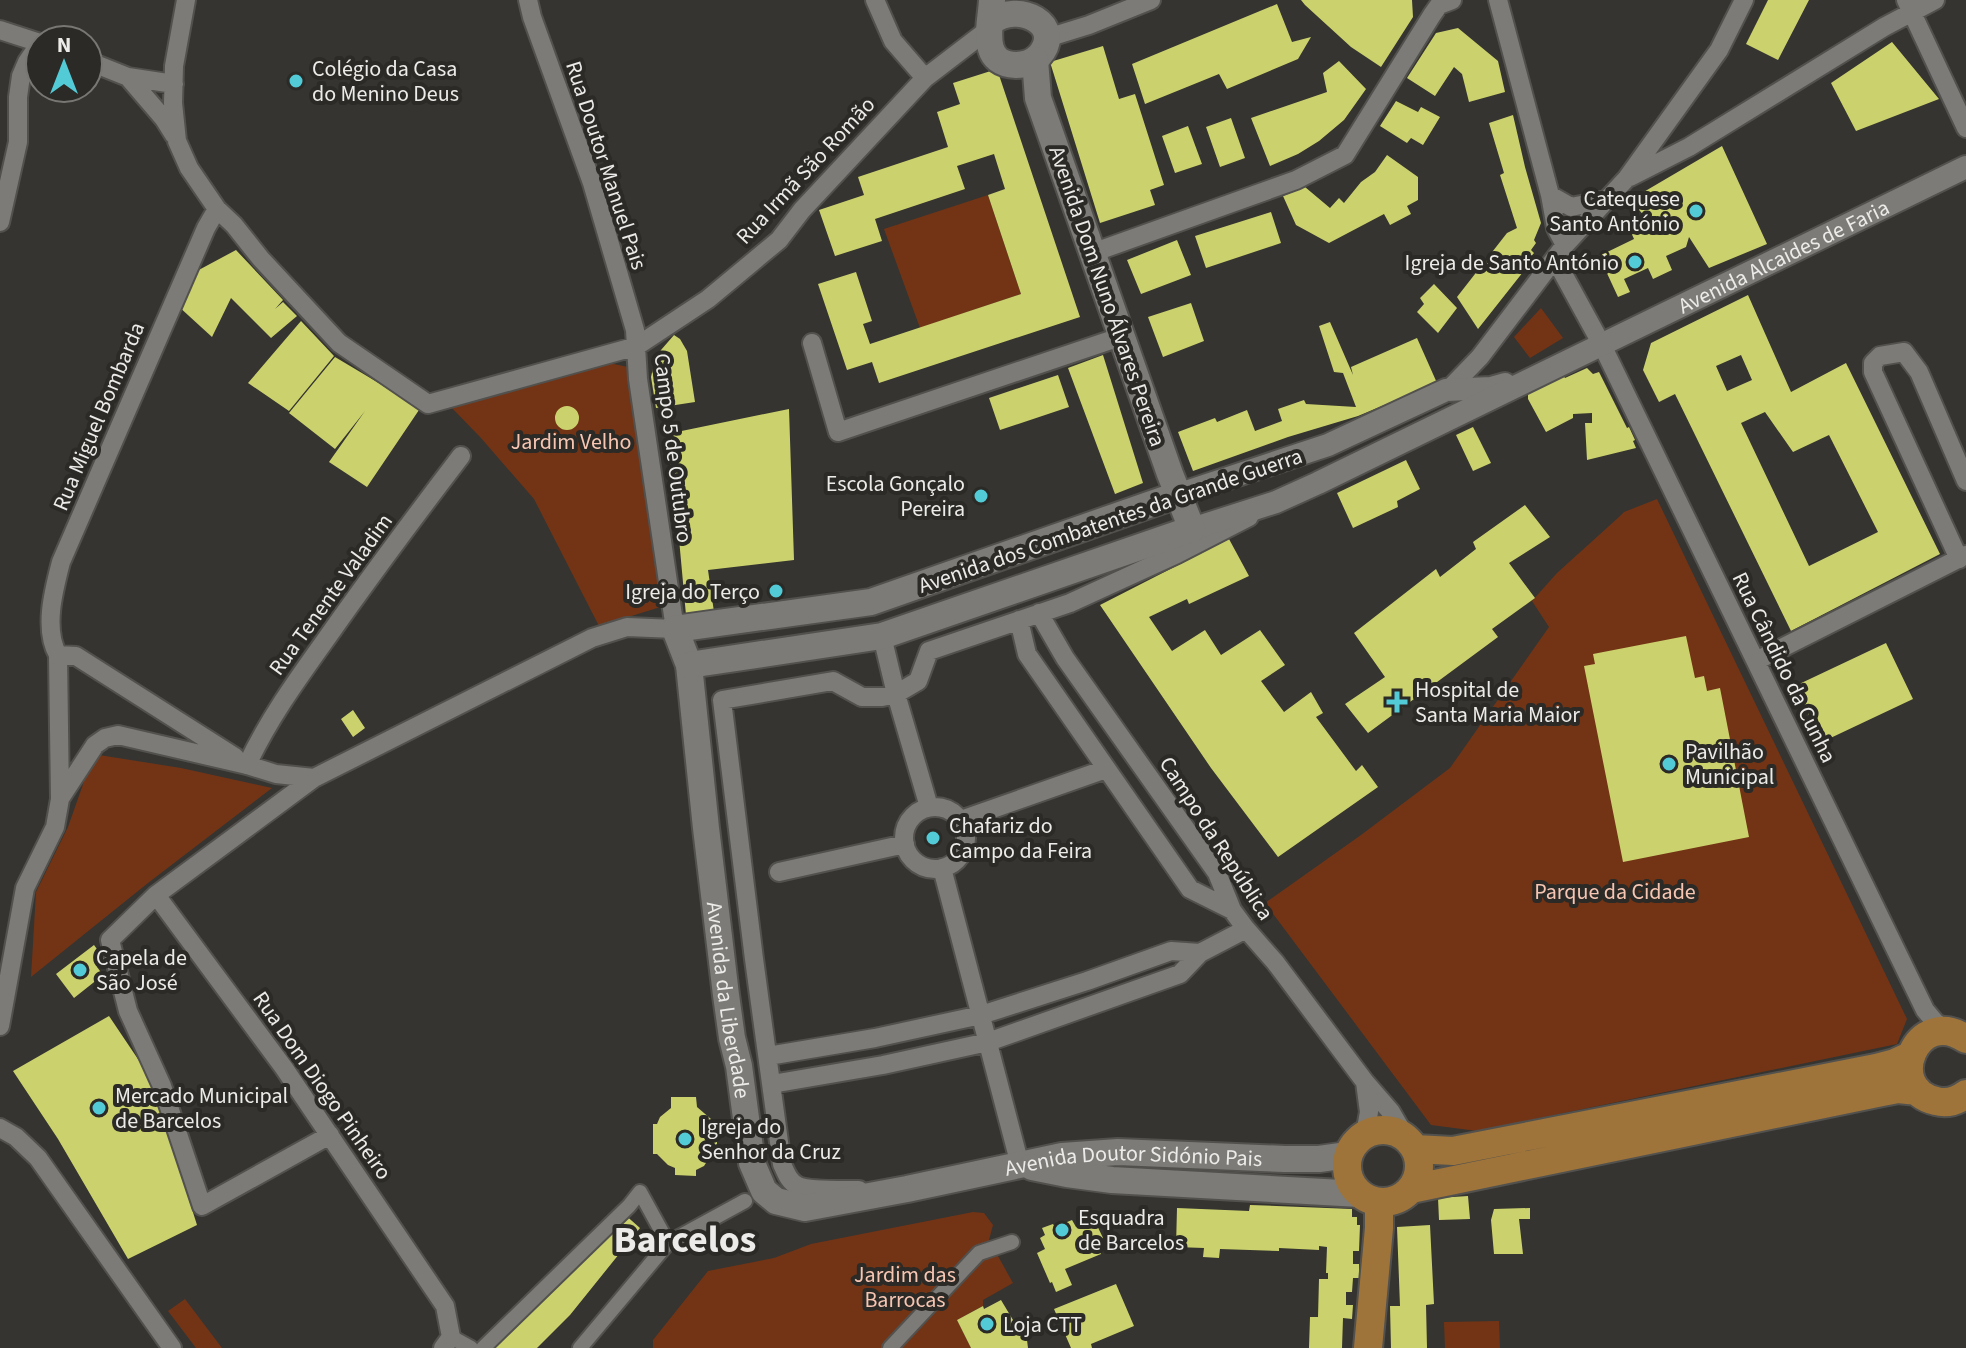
<svg xmlns="http://www.w3.org/2000/svg" width="1966" height="1348" font-family="'Source Sans 3',sans-serif">
<style>
.green{fill:#733416}
.building{fill:#cbd26d;fill-rule:evenodd}
.lines{fill:none;stroke-linecap:round;stroke-linejoin:round}
.pedestrian-casing{stroke:#52514e;stroke-width:18}
.minor-casing{stroke:#52514e;stroke-width:22}
.tertiary-casing{stroke:#52514e;stroke-width:26}
.secondary-casing{stroke:#52514e;stroke-width:30}
.primary-casing{stroke:#52514e;stroke-width:32}
.pedestrian{stroke:#7c7b77;stroke-width:14}
.minor{stroke:#7c7b77;stroke-width:18}
.tertiary{stroke:#7c7b77;stroke-width:22}
.secondary{stroke:#7c7b77;stroke-width:26}
.primary{stroke:#9e743a;stroke-width:28}
.poi-dot{fill:#52cbd7;stroke:#2b2a26;stroke-width:3}
.labels{text-anchor:middle;stroke-width:8;stroke-linejoin:round;paint-order:stroke}
.poi-label{font-size:22px;fill:#ecebe9;stroke:#2b2a26;text-anchor:start}
.street-label{font-size:22px;fill:#ecebe9;stroke:#2b2a26}
.park-label{font-size:22px;fill:#f7c6b3;stroke:#2b2a26}
.town-label{font-size:38px;font-weight:bold;fill:#ecebe9;stroke:#2b2a26}
</style>
<rect width="100%" height="100%" fill="#353430"/>
<!-- green -->
<path class="green" d="M988 195 1021 294 920 328 884 229Z
M1541 308 1563 338 1530 358 1514 337Z
M609 363 628 367 638 451 667 605 599 626 534 499 481 438 451 407Z
M1657 499 1907 1019 1897 1044 1477 1131 1431 1125 1265 903 1361 835 1450 768 1549 627 1532 601 1557 573 1619 517 1624 512Z
M99 755 181 768 272 788 148 883 31 977 36 892 68 827 87 773Z
M973 1212 984 1213 993 1225 989 1240 1013 1283 983 1300V1306L957 1320 971 1348H653V1340L708 1271 774 1258 811 1244Z
M185 1299 222 1348H196L168 1311Z
M1499 1321 1500 1348H1445L1444 1322Z"/>
<!-- building -->
<path class="building" d="M1301 0H1412L1413 17 1381 67 1351 47 1305 5Z
M1768 0H1809L1778 60 1746 44Z
M1277 4 1292 42 1311 37 1298 59 1227 89 1219 74 1145 104 1132 64Z
M1458 28 1498 61 1505 92 1469 102 1462 74 1454 67 1435 96 1407 78 1436 33Z
M1892 42 1939 99 1856 131 1831 83Z
M1103 46 1119 99 1135 94 1164 185 1150 190 1155 205 1100 223 1050 62Z
M1339 61 1366 89 1344 120 1319 141 1298 154 1270 166 1251 118 1327 92 1323 73Z
M997 69 1080 317 879 383 872 362 847 370 818 284 856 272 872 321 863 324 870 344 1021 294 988 195 1005 189 994 154 957 166 965 189 875 219 882 241 835 256 819 210 864 195 858 177 948 147 937 112 960 104 953 83Z
M1396 101 1418 112 1421 107 1440 117 1423 145 1411 138 1407 143 1380 126Z
M1513 115 1525 167 1541 223 1534 240 1536 243 1531 250 1534 253 1528 260 1531 262 1478 329 1457 297 1507 233 1517 228 1500 175 1504 173 1489 123Z
M1231 118 1245 158 1220 167 1206 127Z
M1188 126 1202 164 1175 173 1162 136Z
M1722 146 1767 244 1709 268 1689 237 1686 247 1666 256 1672 270 1653 279 1648 268 1624 279 1630 292 1618 297 1599 256 1634 239 1630 230 1649 221 1654 232 1675 223 1649 221 1630 200Z
M1387 155 1418 177V200L1407 206 1411 214 1390 225 1384 214 1329 243 1296 225 1283 196 1305 187 1330 208 1339 198 1344 203 1361 182 1375 172Z
M1271 212 1281 243 1206 268 1195 236Z
M1177 240 1191 275 1141 294 1127 260Z
M236 250 283 300 275 309 283 302 297 316 271 338 231 298 212 337 177 305 195 272Z
M1434 284 1457 308 1438 333 1417 312 1424 304 1420 298Z
M1748 295 1791 392 1846 363 1940 554 1791 631 1675 394 1659 402 1643 370 1651 343ZM1741 355 1752 380 1727 391 1716 366ZM1765 412 1793 452 1829 435 1878 532 1809 566 1741 423Z
M1191 303 1204 341 1163 357 1148 317Z
M301 321 334 356 289 411 248 383Z
M1330 322 1353 375 1351 367 1417 338 1437 383 1358 416 1288 437 1193 471 1178 432 1215 418 1217 422 1247 410 1255 431 1282 421 1278 409 1304 400 1306 404 1356 407 1343 373 1334 372 1319 326Z
M674 335 680 339 687 351 695 402 656 408 651 377 654 364 661 350Z
M1103 355 1143 483 1115 494 1068 368Z
M335 357 382 385 419 410 367 487 329 462 365 411 335 449 289 413Z
M1587 368 1593 374 1599 372 1627 428 1629 427 1635 440 1633 441 1636 448 1587 460 1585 423H1592V413L1573 414V418L1546 432 1528 399V392L1563 375 1565 378Z
M1058 375 1069 407 1000 430 989 398Z
M555 418a12 12 0 1 1 24 0a12 12 0 1 1-24 0Z
M789 409 794 560 708 570 714 612 686 615 678 528 667 434Z
M1473 427 1491 463 1473 471 1456 435Z
M1406 460 1420 489 1397 501 1398 507 1353 528 1337 493Z
M1525 505 1550 537 1509 563 1535 598 1492 629 1498 637 1368 733 1345 704 1385 677 1354 633 1436 569 1440 577 1476 549 1473 542Z
M1229 539 1249 576 1189 604 1187 599 1149 617 1172 651 1205 630 1221 655 1260 630 1285 665 1261 681 1284 712 1311 692 1323 713 1316 717 1356 771 1362 765 1378 787 1278 857 1211 768 1100 605Z
M1686 636 1695 678 1704 676 1707 691 1720 688 1749 837 1623 862 1584 666 1595 664 1593 654Z
M1886 643 1913 699 1822 742 1795 686Z
M353 710 365 728 353 737 341 719Z
M94 945 105 960 97 967 103 975 74 998 56 974Z
M109 1016 150 1077 197 1225 128 1259 58 1139 13 1071Z
M671 1097H696L697 1107 711 1119 713 1127H717V1152H713L704 1166 696 1170V1176L675 1175V1168L668 1165 657 1154H653V1124H657L660 1117 671 1108Z
M1468 1196 1470 1219 1439 1220 1438 1198Z
M1250 1205 1352 1209V1217H1357V1225H1360L1359 1251H1353V1264H1359V1278H1353L1352 1292H1346V1305H1353L1352 1319 1343 1318 1342 1348H1309L1310 1317H1318L1319 1279H1328V1273H1326L1327 1247 1319 1246V1250L1279 1248V1251L1220 1249 1219 1258 1203 1257 1204 1248 1176 1247 1177 1208 1249 1211Z
M1530 1208V1219H1519L1523 1254H1494L1491 1220 1494 1209Z
M623 1213 640 1228 570 1315 537 1348H495L490 1345Z
M1094 1219 1103 1238 1096 1241 1101 1254 1065 1269 1072 1285 1056 1292 1052 1282 1050 1283 1037 1253 1045 1249 1040 1238 1045 1235 1042 1228 1053 1224 1055 1227 1072 1220 1076 1227Z
M1430 1225 1434 1304 1426 1305 1427 1348H1391L1390 1306H1400L1397 1227Z
M1116 1284 1134 1326 1091 1344 1092 1348H1071L1054 1309Z
M1001 1300 1016 1325 1025 1324 1028 1348H971L957 1320 983 1306 984 1309Z"/>
<g class="lines">
<defs>
<path id="pedestrian" d="M668 1243 745 1201
M451 1337 471 1348
M483 1348 629 1206 640 1192 668 1243 580 1348
M890 1348 979 1253 1012 1242"/>
<path id="minor" d="M186 0 174 66 173 103 177 141 189 168 217 209 234 225 261 259 339 343 428 404 637 346 708 299 779 240 802 210 925 78 989 29
M875 0 893 41 925 78
M1498 0 1550 195 1556 228 1565 245
M1906 0 1966 128
M0 30 40 43
M1047 38 1089 25 1151 0
M88 61 128 77 164 119 174 135
M128 77 174 84
M1630 177 1689 147 1884 27 1935 0
M1550 195 1571 207 1606 200
M0 222 18 142V97L21 76 27 62 40 43
M1092 253 1296 180 1345 155 1432 15 1439 5 1452 0
M1555 259 1602 345 1925 1010 1935 1022 1947 1031
M812 343 838 432 1123 336
M1446 390 1453 385 1480 357 1565 245 1627 178 1719 50 1744 0
M1959 559 1873 372V363L1880 356 1904 352 1919 372 1966 481
M1039 613 1065 658 1217 873 1232 910 1246 929 1275 962 1365 1082 1391 1112 1406 1138
M1019 620 1027 654 1190 889 1232 910
M882 636 896 694 929 807
M58 655 76 656 235 757
M1756 661 1966 555
M247 765C269 718 299 677 329 635 372 574 416 515 461 456
M61 797 95 745 105 738 118 735 247 765 276 774 314 778
M904 838a31 31 0 1 1 62 0a31 31 0 1 1-62 0Z
M961 820 1106 769
M942 868 1020 1165
M779 872 905 844
M156 895 284 1068 445 1306 451 1337 443 1348
M0 1026 25 888 55 827 60 799 58 655C43 629 54 589 61 562L206 228 217 209
M768 1056 875 1038 981 1015 1087 981 1171 951 1200 953
M1365 1082 1369 1112 1365 1134
M772 1084 883 1065 988 1042 1180 974 1200 953 1246 929
M0 1128 16 1137 38 1158 172 1348
M330 1135 202 1206 162 1086 128 1011 110 940 156 895 314 778 592 638 627 627 675 629 638 379 635 330 592 183 532 17 528 0
M859 1190C846 1190 809 1191 798 1186 789 1182 786 1173 782 1164L754 959 722 700 833 681 862 697H882L896 694 918 681 929 651 1070 603 1177 554 1249 517"/>
<g id="tertiary">
<path d="M1177 495 1328 445 1446 390 1491 388 1505 384"/>
<path id="s1" d="M1192 529 1276 502 1318 483 1966 167"/>
</g>
<g id="secondary">
<path d="M991 22C1018 0 1066 25 1039 56 1033 62 1025 65 1016 65 978 64 991 23 992 0"/>
<path id="s2" d="M1177 495 871 602 675 629 689 665 706 828 726 995 732 1038 739 1066 752 1163 764 1191 776 1201 805 1208 907 1189 1062 1156 1118 1152 1285 1159H1319L1348 1155"/>
<path d="M689 665 882 636 1192 529 1170 474 1038 98 1035 60"/>
<path d="M1032 1167 1067 1174 1112 1180 1360 1194"/>
</g>
<path id="primary" d="M1966 1039C1916 1005 1883 1089 1936 1101 1947 1104 1957 1101 1966 1094
M1347 1166a36 36 0 1 1 72 0a36 36 0 1 1-72 0Z
M1415 1149 1453 1151 1876 1068 1895 1063 1910 1056
M1411 1189 1882 1092 1898 1089 1918 1091
M1368 1348 1379 1228V1202"/>
</defs>
<!-- pedestrian casing -->
<use href="#pedestrian" class="pedestrian-casing"/>
<!-- minor casing -->
<use href="#minor" class="minor-casing"/>
<!-- tertiary casing -->
<use href="#tertiary" class="tertiary-casing"/>
<!-- secondary casing -->
<use href="#secondary" class="secondary-casing"/>
<!-- primary casing -->
<use href="#primary" class="primary-casing"/>
<!-- pedestrian -->
<use href="#pedestrian" class="pedestrian"/>
<!-- minor -->
<use href="#minor" class="minor"/>
<!-- tertiary -->
<use href="#tertiary" class="tertiary"/>
<!-- secondary -->
<use href="#secondary" class="secondary"/>
<!-- primary -->
<use href="#primary" class="primary"/>
</g>
<!-- markers -->
<g class="poi-dot">
<circle cx="296" cy="81" r="8"/>
<circle cx="1696" cy="211" r="8"/>
<circle cx="1635" cy="262" r="8"/>
<circle cx="981" cy="496" r="8"/>
<circle cx="776" cy="591" r="8"/>
<path d="M1393 690h8v8h8v8h-8v8h-8v-8h-8v-8h8z"/>
<circle cx="1669" cy="764" r="8"/>
<circle cx="933" cy="838" r="8"/>
<circle cx="80" cy="970" r="8"/>
<circle cx="99" cy="1108" r="8"/>
<circle cx="685" cy="1139" r="8"/>
<circle cx="1062" cy="1230" r="8"/>
<circle cx="987" cy="1324" r="8"/>
</g>
<g class="labels">
<!-- poi labels -->
<g class="poi-label">
<text x="312" y="76">Colégio da Casa<tspan x="312" dy="25">do Menino Deus</tspan></text>
<text x="1680" y="206" text-anchor="end">Catequese<tspan x="1680" dy="25">Santo António</tspan></text>
<text x="1619" y="270" text-anchor="end">Igreja de Santo António</text>
<text x="965" y="491" text-anchor="end">Escola Gonçalo<tspan x="965" dy="25">Pereira</tspan></text>
<text x="760" y="599" text-anchor="end">Igreja do Terço</text>
<text x="1415" y="697">Hospital de<tspan x="1415" dy="25">Santa Maria Maior</tspan></text>
<text x="1685" y="759">Pavilhão<tspan x="1685" dy="25">Municipal</tspan></text>
<text x="949" y="833">Chafariz do<tspan x="949" dy="25">Campo da Feira</tspan></text>
<text x="96" y="965">Capela de<tspan x="96" dy="25">São José</tspan></text>
<text x="115" y="1103">Mercado Municipal<tspan x="115" dy="25">de Barcelos</tspan></text>
<text x="701" y="1134">Igreja do<tspan x="701" dy="25">Senhor da Cruz</tspan></text>
<text x="1078" y="1225">Esquadra<tspan x="1078" dy="25">de Barcelos</tspan></text>
<text x="1003" y="1332">Loja CTT</text>
</g>
<!-- street labels -->
<g class="street-label">
<text transform="translate(607 165) rotate(72)" y="8">Rua Doutor Manuel Pais</text>
<text transform="translate(805 170) rotate(-47)" y="8">Rua Irmã São Romão</text>
<text dy="8" stroke="none"><textPath href="#s1" startOffset="652">Avenida Alcaides de Faria</textPath></text>
<text transform="translate(1108 296) rotate(71)" y="8">Avenida Dom Nuno Álvares Pereira</text>
<text transform="translate(98 416) rotate(-67)" y="8">Rua Miguel Bombarda</text>
<text transform="translate(674 448) rotate(83)" y="8">Campo 5 de Outubro</text>
<text transform="translate(1110 520) rotate(-19)" y="8">Avenida dos Combatentes da Grande Guerra</text>
<text transform="translate(330 594) rotate(-54)" y="8">Rua Tenente Valadim</text>
<text transform="translate(1785 667) rotate(64)" y="8">Rua Cândido da Cunha</text>
<text transform="translate(1217 838) rotate(57)" y="8">Campo da República</text>
<text dy="8" stroke="none"><textPath href="#s2" startOffset="898">Avenida da Liberdade</textPath></text>
<text transform="translate(323 1085) rotate(55)" y="8">Rua Dom Diogo Pinheiro</text>
<text dy="8" stroke="none"><textPath href="#s2" startOffset="1472">Avenida Doutor Sidónio Pais</textPath></text>
</g>
<!-- park labels -->
<g class="park-label">
<text x="571" y="449">Jardim Velho</text>
<text x="1615" y="899">Parque da Cidade</text>
<text x="905" y="1282">Jardim das<tspan x="905" dy="25">Barrocas</tspan></text>
</g>
<!-- town labels -->
<g class="town-label">
<text x="685" y="1252">Barcelos</text>
</g>
</g>
<!-- north arrow -->
<g transform="translate(64 64)"><circle r="38" fill="#2b2a26" stroke="#787774" stroke-width="2"/>
<path d="M0-6L14 30L0 20L-14 30Z" fill="#52cbd7"/>
<text y="-12" font-size="22" font-weight="bold" text-anchor="middle" fill="#ecebe9">N</text>
</g>
</svg>
